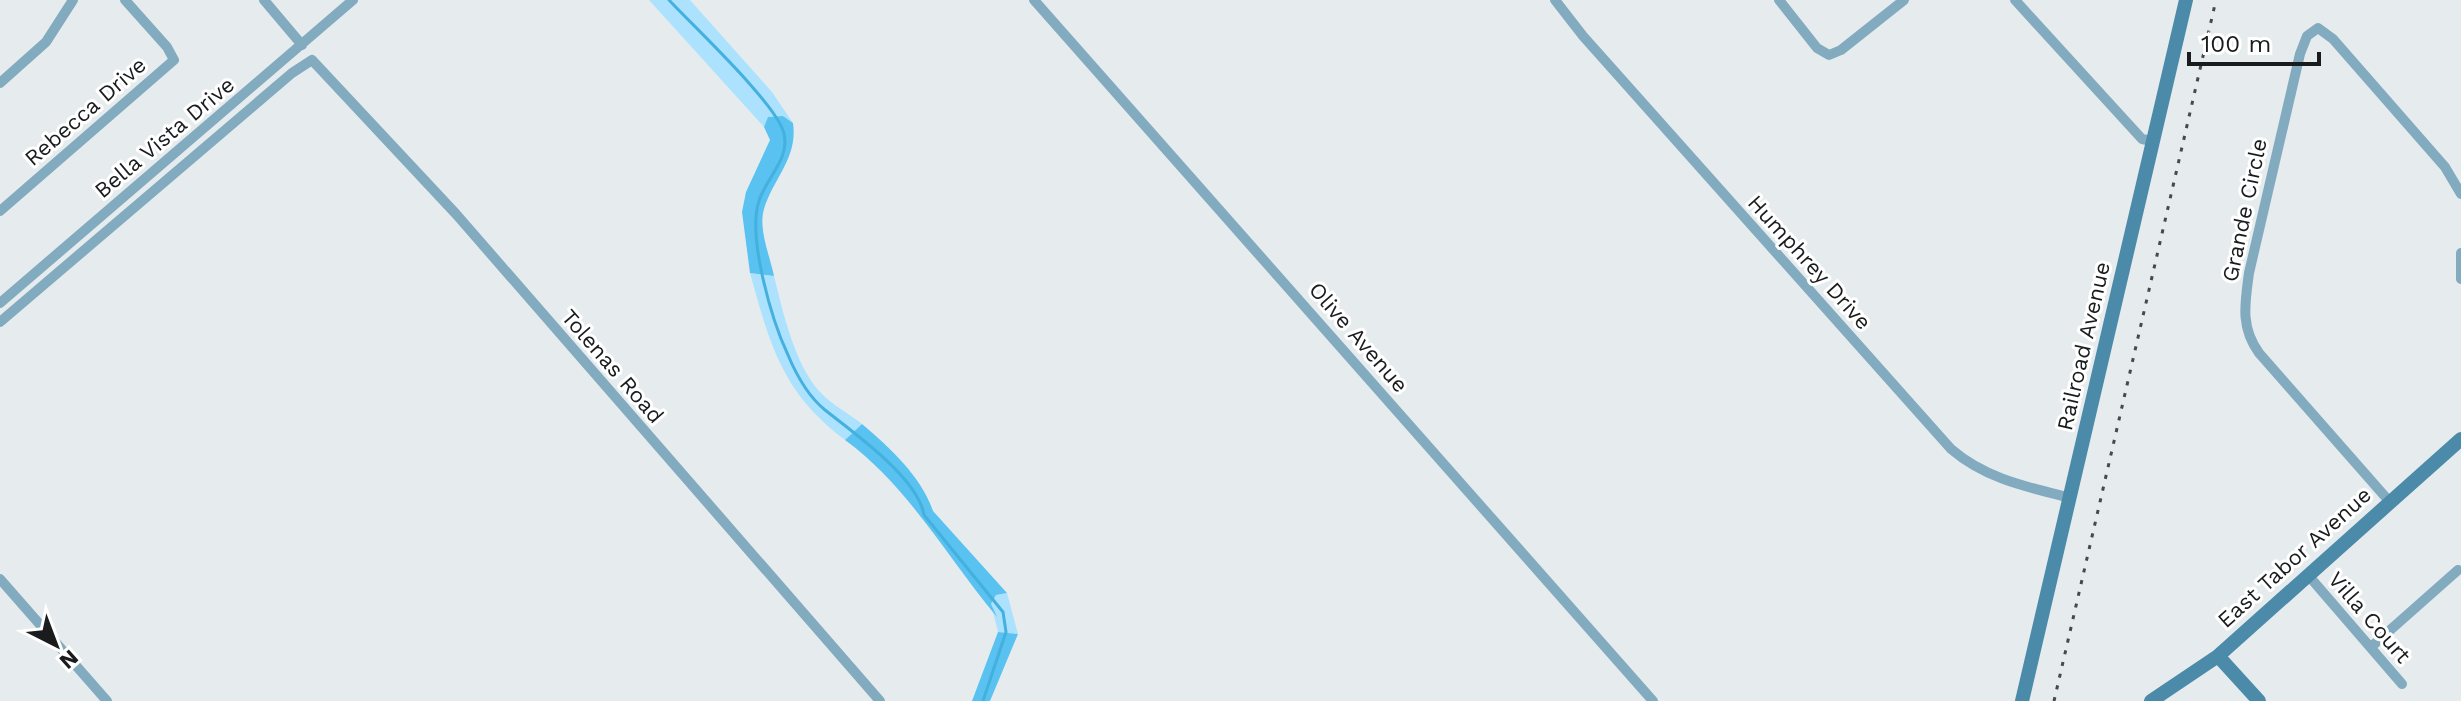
<svg xmlns="http://www.w3.org/2000/svg" width="2461" height="701" font-family="'Work Sans',sans-serif">
<style>
.green{fill:#ace2fd}
.forest{fill:#59c2f1}
.lines{fill:none;stroke-linecap:round;stroke-linejoin:round}
.stream{stroke:#44b0de;stroke-width:3}
.street{stroke:#83abbf;stroke-width:10}
.secondary{stroke:#4b8ba9;stroke-width:14}
.rail{stroke:#46494a;stroke-width:3;stroke-dasharray:4 8;stroke-linecap:butt}
.labels{text-anchor:middle;stroke-width:6;stroke-linejoin:round;paint-order:stroke}
.street-label{font-size:22px;fill:#191b1c;stroke:#fff}
</style>
<rect width="100%" height="100%" fill="#e6ecee"/>
<!-- green -->
<path class="green" d="M649 0H690L772 92 793 123 783 116 769 117 764 127Z
M750 273 774 276C783 312 795 366 821 393 832 405 850 414 862 424L845 440C782 393 770 345 750 273Z
M1007 593 1018 634 998 632 991 604 996 595Z"/>
<!-- forest -->
<path class="forest" d="M783 116 793 123C798 158 774 177 764 209 758 229 770 256 774 276L750 273 742 212 746 192 770 140 764 127 768 117Z
M862 424C890 448 921 476 933 511L1007 593 996 595 991 604 997 617C947 557 908 486 845 440Z
M998 632 1018 634 990 701H972Z"/>
<g class="lines">
<!-- stream -->
<path class="stream" d="M669 0C692 25 779 106 784 134 790 159 766 178 759 201 747 237 772 321 788 355 796 374 809 397 825 410 854 433 918 478 924 515L1003 612 1006 632 983 701"/>
<!-- street -->
<path class="street" d="M264 0 302 45
M1034 0 1653 701
M1555 0 1583 36 1951 449C1986 479 2027 487 2071 498
M1779 0 1817 48 1829 55 1841 50 1904 0
M2015 0 2142 139 2152 141
M0 83 46 42 73 0
M0 211 174 60 167 47 125 0
M2461 253V279
M0 303 353 0
M0 322 292 73 312 60 456 214 880 701
M2389 501 2259 353C2240 327 2245 303 2249 273L2300 54 2307 36 2318 28 2333 39 2445 167 2461 194
M2308 575 2402 684
M0 579 107 701
M2371 647 2458 570"/>
<!-- secondary -->
<path class="secondary" d="M2218 656 2259 701
M2022 701 2186 0
M2151 701 2218 656 2461 439"/>
<!-- rail -->
<path class="rail" d="M2054 701 2216 0"/>
</g>
<g class="labels">
<!-- street labels -->
<g class="street-label">
<text transform="translate(85 111) rotate(-41)" y="8">Rebecca Drive</text>
<text transform="translate(164 137) rotate(-40)" y="8">Bella Vista Drive</text>
<text transform="translate(2244 210) rotate(-78)" y="8">Grande Circle</text>
<text transform="translate(1810 262) rotate(48)" y="8">Humphrey Drive</text>
<text transform="translate(1359 337) rotate(49)" y="8">Olive Avenue</text>
<text transform="translate(2083 346) rotate(-77)" y="8">Railroad Avenue</text>
<text transform="translate(613 366) rotate(49)" y="8">Tolenas Road</text>
<text transform="translate(2294 557) rotate(-42)" y="8">East Tabor Avenue</text>
<text transform="translate(2370 617) rotate(49)" y="8">Villa Court</text>
</g>
</g>
<!-- north arrow -->
<g transform="translate(56 645) rotate(138)" stroke="#ffffff" stroke-width="6" paint-order="stroke">
<path d="M0-6L14 30L0 20L-14 30Z" fill="#191b1c"/>
<text y="-12" font-size="22" font-weight="bold" text-anchor="middle" fill="#191b1c">N</text>
</g>
<!-- scale -->
<path d="M2189 52v12h130v-12" fill="none" stroke="#191b1c" stroke-width="4"/>
<text x="2201" y="52" font-size="24" fill="#191b1c" stroke="#ffffff" stroke-width="6" paint-order="stroke">100 m</text>
</svg>
